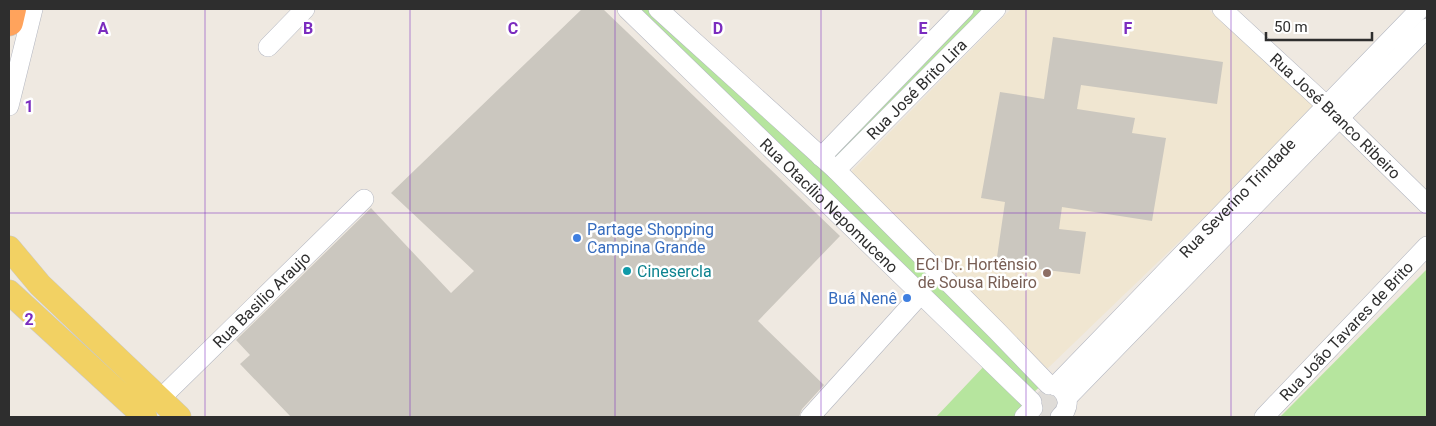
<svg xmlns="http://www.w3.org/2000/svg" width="1436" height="426" font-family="Roboto,sans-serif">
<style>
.education{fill:#f0e6d1}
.green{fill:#b6e59e}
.plaza{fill:#dfdcd8}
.building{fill:#cbc7bf}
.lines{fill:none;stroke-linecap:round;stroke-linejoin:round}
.minor-casing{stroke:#b4b7c1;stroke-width:20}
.major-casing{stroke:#c9c9c9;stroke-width:25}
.highway-casing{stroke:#c9c9c9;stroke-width:29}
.minor{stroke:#fff;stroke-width:19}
.major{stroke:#f2d163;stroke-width:24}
.highway{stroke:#ffa35c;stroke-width:28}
.grid{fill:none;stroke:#7b2cbf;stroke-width:1;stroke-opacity:0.55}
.shop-dot{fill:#3f7fe0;stroke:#fff;stroke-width:2}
.culture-dot{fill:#0f9aa8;stroke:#fff;stroke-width:2}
.education-dot{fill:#8d6e63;stroke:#fff;stroke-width:2}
.labels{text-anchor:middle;stroke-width:5;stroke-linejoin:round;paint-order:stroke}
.street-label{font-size:16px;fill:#2e2e2e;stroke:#fff}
.shop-label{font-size:16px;fill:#366cbe;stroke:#fff;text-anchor:start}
.education-label{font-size:16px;fill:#785e54;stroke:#fff;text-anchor:end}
.culture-label{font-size:16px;fill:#0d838f;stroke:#fff;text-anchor:start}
.grid-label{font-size:16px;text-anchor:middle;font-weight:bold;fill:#7b2cbf;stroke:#fff;stroke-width:5;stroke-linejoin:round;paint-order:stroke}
</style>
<rect width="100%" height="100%" fill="#efe9e1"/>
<!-- education -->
<path class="education" d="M1011 9H1208L1320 106 1047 369 847 176Z"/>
<!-- green -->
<path class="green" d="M634 9H653L837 182 1044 383 1034 392Z
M967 9H990L834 167 824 158Z
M1427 269V417H1280Z
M987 363 1031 403 1021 417H936Z"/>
<!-- plaza -->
<path class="plaza" d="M1042 389 1063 394 1057 417H1044L1040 415 1035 410 1036 394Z"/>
<!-- building -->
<path class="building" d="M582 9H603L840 236 758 321 824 385 802 409 799 417H291L240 364 250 355 236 340 371 208 451 293 474 271 391 193Z
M1053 37 1223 62 1217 104 1081 85 1077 109 1135 118 1132 133 1166 138 1152 221 1062 207 1059 229 1086 232 1080 274 996 264 1005 202 981 198 1000 92 1044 99Z"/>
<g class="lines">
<defs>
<g id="minor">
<path id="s1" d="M627 9 1032 402"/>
<path d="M658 9 836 170 997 331 1049 385"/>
<path id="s2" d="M1222 9 1326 105 1427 204"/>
<path d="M268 47 305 9"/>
<path d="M9 106 33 9"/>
<path d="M821 157 964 9"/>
<path id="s3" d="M836 170 996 9"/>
<path id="s4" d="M1055 386 1420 9"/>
<path d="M1067 398 1427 28"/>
<path id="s5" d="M160 399 364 199"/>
<path d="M810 417 921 294"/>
<path d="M1024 417 1033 408"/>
<path d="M1060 417C1069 409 1070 398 1061 389"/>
<path id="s6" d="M1264 417 1427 246"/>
</g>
<path id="major" d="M9 248 40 285 179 417
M9 292 145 417"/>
<path id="highway" d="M9 22 12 9"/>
</defs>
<!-- minor casing -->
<use href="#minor" class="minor-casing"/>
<!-- major casing -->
<use href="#major" class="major-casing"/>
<!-- highway casing -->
<use href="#highway" class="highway-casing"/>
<!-- minor -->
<use href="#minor" class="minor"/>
<!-- major -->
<use href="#major" class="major"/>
<!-- highway -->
<use href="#highway" class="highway"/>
</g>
<!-- grid -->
<path class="grid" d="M205 9V417M410 9V417M615 9V417M821 9V417M1026 9V417M1231 9V417M9 213H1427"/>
<!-- markers -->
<g class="shop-dot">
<circle cx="577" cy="238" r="5"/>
<circle cx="907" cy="298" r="5"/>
</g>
<circle class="culture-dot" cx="627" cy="271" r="5"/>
<circle class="education-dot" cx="1047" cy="273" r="5"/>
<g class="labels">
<!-- street labels -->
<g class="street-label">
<text dy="6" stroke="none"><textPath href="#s3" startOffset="114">Rua José Brito Lira</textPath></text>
<text dy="6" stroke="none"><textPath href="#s2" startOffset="156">Rua José Branco Ribeiro</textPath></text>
<text dy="6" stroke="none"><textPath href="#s4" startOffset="262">Rua Severino Trindade</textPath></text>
<text dy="6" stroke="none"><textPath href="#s1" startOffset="282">Rua Otacílio Nepomuceno</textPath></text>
<text dy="6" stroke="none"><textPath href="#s5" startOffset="142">Rua Basilio Araujo</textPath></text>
<text dy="6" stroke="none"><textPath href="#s6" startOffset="119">Rua João Tavares de Brito</textPath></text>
</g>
<!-- shop labels -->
<g class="shop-label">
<text x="587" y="235">Partage Shopping<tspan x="587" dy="18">Campina Grande</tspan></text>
<text x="897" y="304" text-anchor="end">Buá Nenê</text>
</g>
<!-- education labels -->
<g class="education-label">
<text x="1037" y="270">ECI Dr. Hortênsio<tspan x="1037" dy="18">de Sousa Ribeiro</tspan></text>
</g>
<!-- culture labels -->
<g class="culture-label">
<text x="637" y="277">Cinesercla</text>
</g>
</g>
<g class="grid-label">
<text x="103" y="34">A</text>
<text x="308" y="34">B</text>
<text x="513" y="34">C</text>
<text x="718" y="34">D</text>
<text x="923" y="34">E</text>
<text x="1128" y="34">F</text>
<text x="29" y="112">1</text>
<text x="29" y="325">2</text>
</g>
<!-- border -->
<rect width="1436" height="426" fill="none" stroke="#2e2e2e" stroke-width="20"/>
<!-- scale -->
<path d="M1266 32v8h106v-8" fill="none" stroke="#2e2e2e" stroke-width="2.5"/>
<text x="1274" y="32" font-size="15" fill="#2e2e2e" stroke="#ffffff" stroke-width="4" paint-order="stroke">50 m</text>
</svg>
